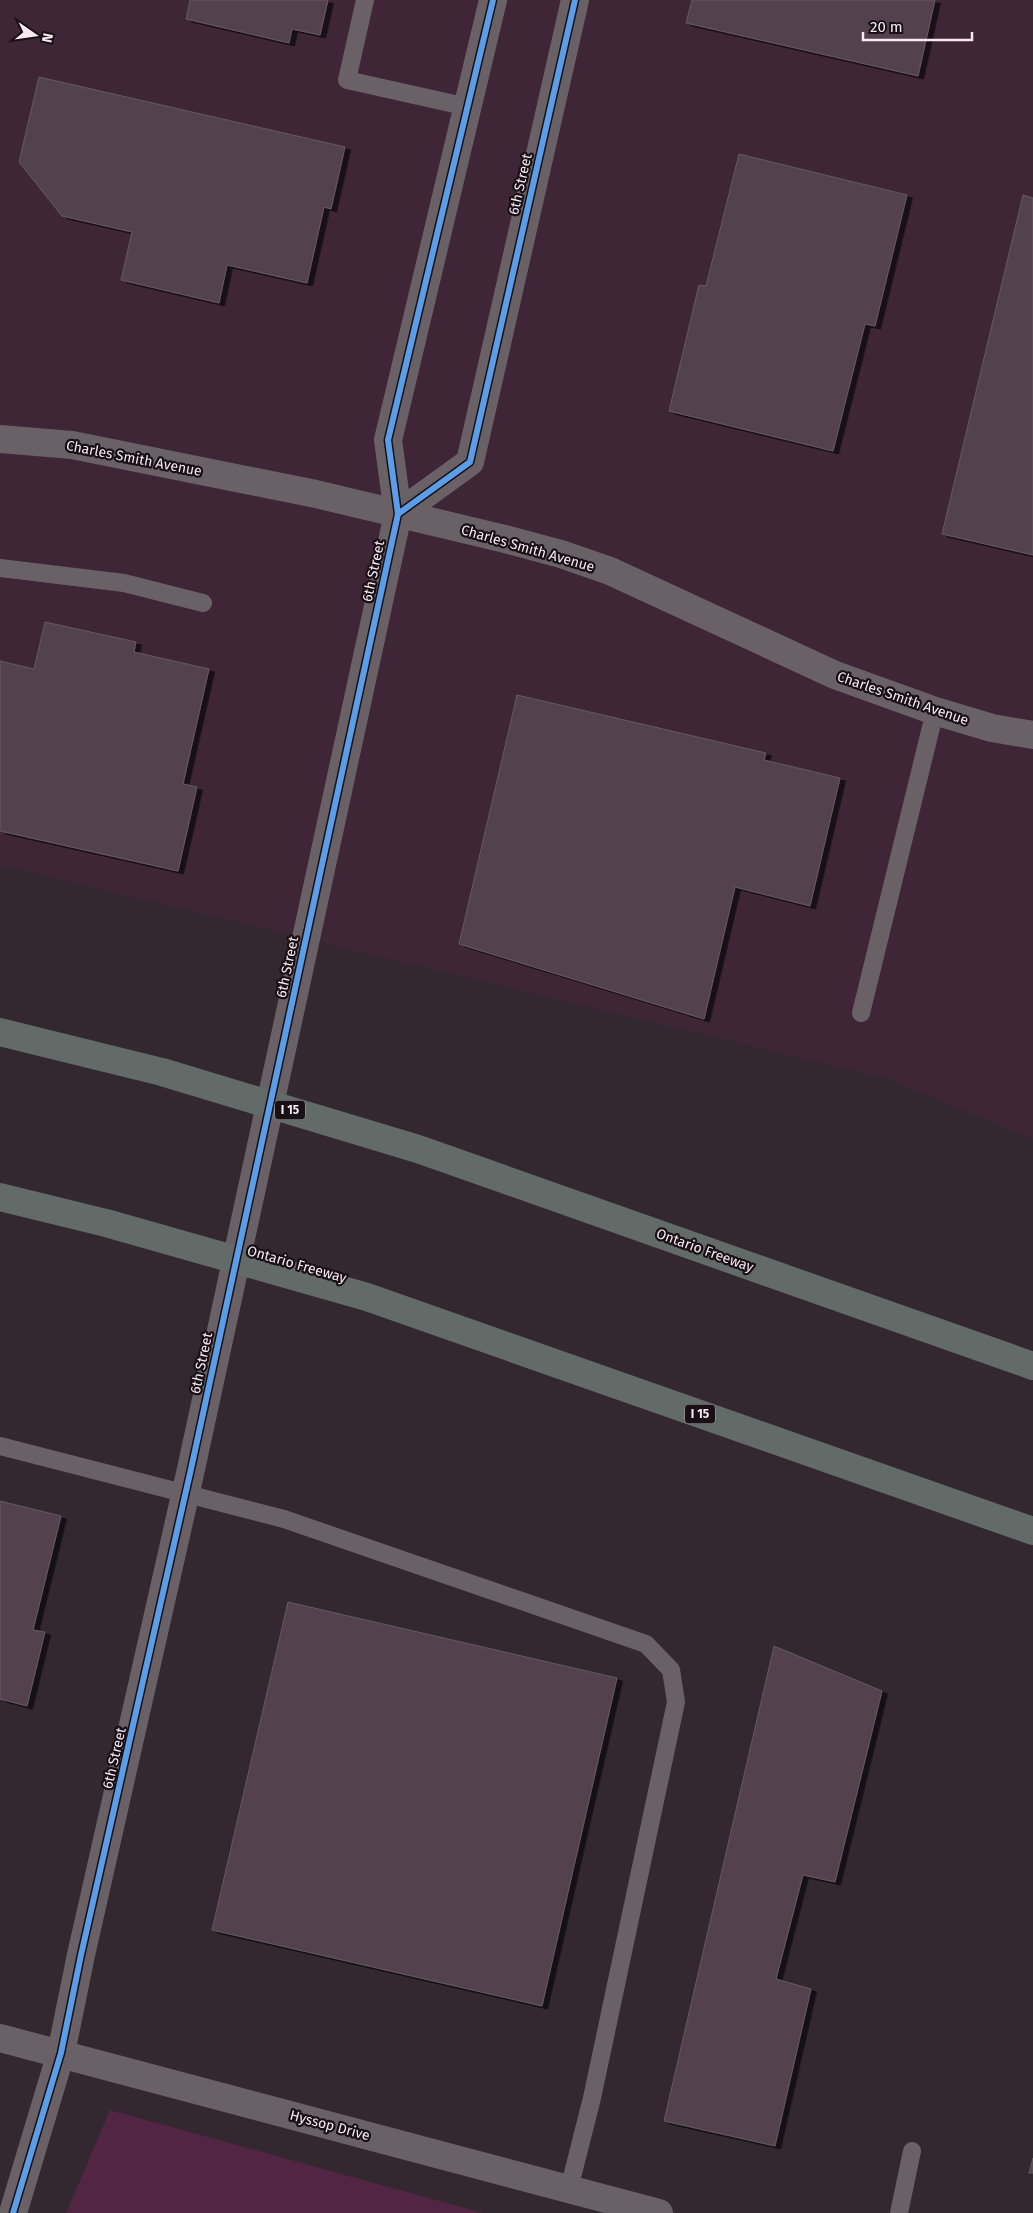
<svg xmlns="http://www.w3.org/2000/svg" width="1033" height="2213" font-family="'Fira Sans',sans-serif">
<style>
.built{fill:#3f2637}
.green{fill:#522544}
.building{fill:#53424d;stroke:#645a60;filter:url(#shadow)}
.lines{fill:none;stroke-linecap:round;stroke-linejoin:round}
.service{stroke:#6a6166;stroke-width:18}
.minor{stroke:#6a6166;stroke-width:28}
.tertiary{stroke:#6a6166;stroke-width:28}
.motorway{stroke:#636b68;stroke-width:28}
.cycleway-casing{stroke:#191016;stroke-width:9}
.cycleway{stroke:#5a9eea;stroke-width:6}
.labels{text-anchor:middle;stroke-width:4.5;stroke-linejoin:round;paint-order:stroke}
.shield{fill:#191016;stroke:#b4a7af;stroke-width:1}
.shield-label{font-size:12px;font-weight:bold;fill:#f7e8f1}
.street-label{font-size:14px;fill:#f7e8f1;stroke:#191016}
</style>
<defs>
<filter id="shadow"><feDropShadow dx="5.5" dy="3" stdDeviation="0" flood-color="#0009"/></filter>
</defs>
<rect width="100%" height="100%" fill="#33282f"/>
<!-- built -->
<path class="built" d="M0 0H1033V1139L885 1078 0 865Z"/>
<!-- green -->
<path class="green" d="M110 2110 483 2213H66Z"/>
<!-- building -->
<path class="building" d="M190 0H328L320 35 292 29 289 43 186 19Z
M692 0H935L918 76 686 23Z
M39 77 345 147 331 209 324 207 307 283 227 265 219 303 121 280 132 232 62 216 19 162Z
M739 154 907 195 875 326 865 324 833 451 669 411 699 285 706 286Z
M1023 195 1033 198V555L942 534Z
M45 622 136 642 134 652 209 669 183 784 197 787 178 871 0 831V661L34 669Z
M517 695 766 753 764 760 840 778 810 906 735 887 704 1019 459 944Z
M0 1501 61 1516 33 1630 45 1632 27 1706 0 1699Z
M288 1602 617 1678 542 2006 212 1930Z
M774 1646 882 1691 835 1882 803 1875 776 1979 811 1989 775 2146 664 2121Z
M1033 2158V2173H1029Z"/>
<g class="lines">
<!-- service -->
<path class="service" d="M365 0 347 80 468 107
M0 568 124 583 203 603
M861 1013 935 711
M0 1446 284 1519 646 1644 671 1670 676 1702 592 2098 569 2189
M899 2213 912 2151"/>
<!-- minor -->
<path class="minor" d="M0 439 72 445 316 494 505 539 561 554 610 571 835 675 935 711 992 728 1033 735
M0 2038 659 2213"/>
<!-- tertiary -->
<path class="tertiary" d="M398 514 470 462 575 0
M13 2213 61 2053 81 1955 191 1469 398 514 388 440 493 0"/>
<!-- motorway -->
<path class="motorway" d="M0 1032 162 1072 418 1149 1033 1366
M0 1197 106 1223 367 1297 1033 1531"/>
<defs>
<path id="cycleway" d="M398 514 470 462 575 0
M13 2213 61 2053 81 1955 191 1469 398 514 388 440 493 0"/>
</defs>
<!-- cycleway casing -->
<use href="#cycleway" class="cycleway-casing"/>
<!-- cycleway -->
<use href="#cycleway" class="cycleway"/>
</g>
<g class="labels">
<!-- shield labels -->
<g class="shield">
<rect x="275" y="1100.5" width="30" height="19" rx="4"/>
<rect x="685" y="1404.5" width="30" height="19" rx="4"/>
</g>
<g class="shield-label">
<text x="290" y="1114">I 15</text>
<text x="700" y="1418">I 15</text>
</g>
<!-- street labels -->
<g class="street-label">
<text transform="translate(520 184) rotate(-77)" y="5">6th Street</text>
<text transform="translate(134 458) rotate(11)" y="5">Charles Smith Avenue</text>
<text transform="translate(528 548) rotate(16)" y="5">Charles Smith Avenue</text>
<text transform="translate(373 571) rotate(-78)" y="5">6th Street</text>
<text transform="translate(903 698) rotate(19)" y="5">Charles Smith Avenue</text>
<text transform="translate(287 967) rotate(-78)" y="5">6th Street</text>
<text transform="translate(705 1250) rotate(20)" y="5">Ontario Freeway</text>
<text transform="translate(297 1264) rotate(16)" y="5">Ontario Freeway</text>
<text transform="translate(201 1363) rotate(-78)" y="5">6th Street</text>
<text transform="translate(114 1758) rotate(-77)" y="5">6th Street</text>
<text transform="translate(330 2125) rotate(15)" y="5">Hyssop Drive</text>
</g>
</g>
<!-- north arrow -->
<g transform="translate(35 35) rotate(103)" stroke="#191016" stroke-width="4" paint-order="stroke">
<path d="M0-4L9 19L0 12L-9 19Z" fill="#f7e8f1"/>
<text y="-8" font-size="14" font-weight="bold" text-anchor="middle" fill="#f7e8f1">N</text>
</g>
<!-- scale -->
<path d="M863 32v8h109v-8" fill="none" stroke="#f7e8f1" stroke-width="2.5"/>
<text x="870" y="32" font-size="15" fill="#f7e8f1" stroke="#191016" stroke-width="4" paint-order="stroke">20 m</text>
</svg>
